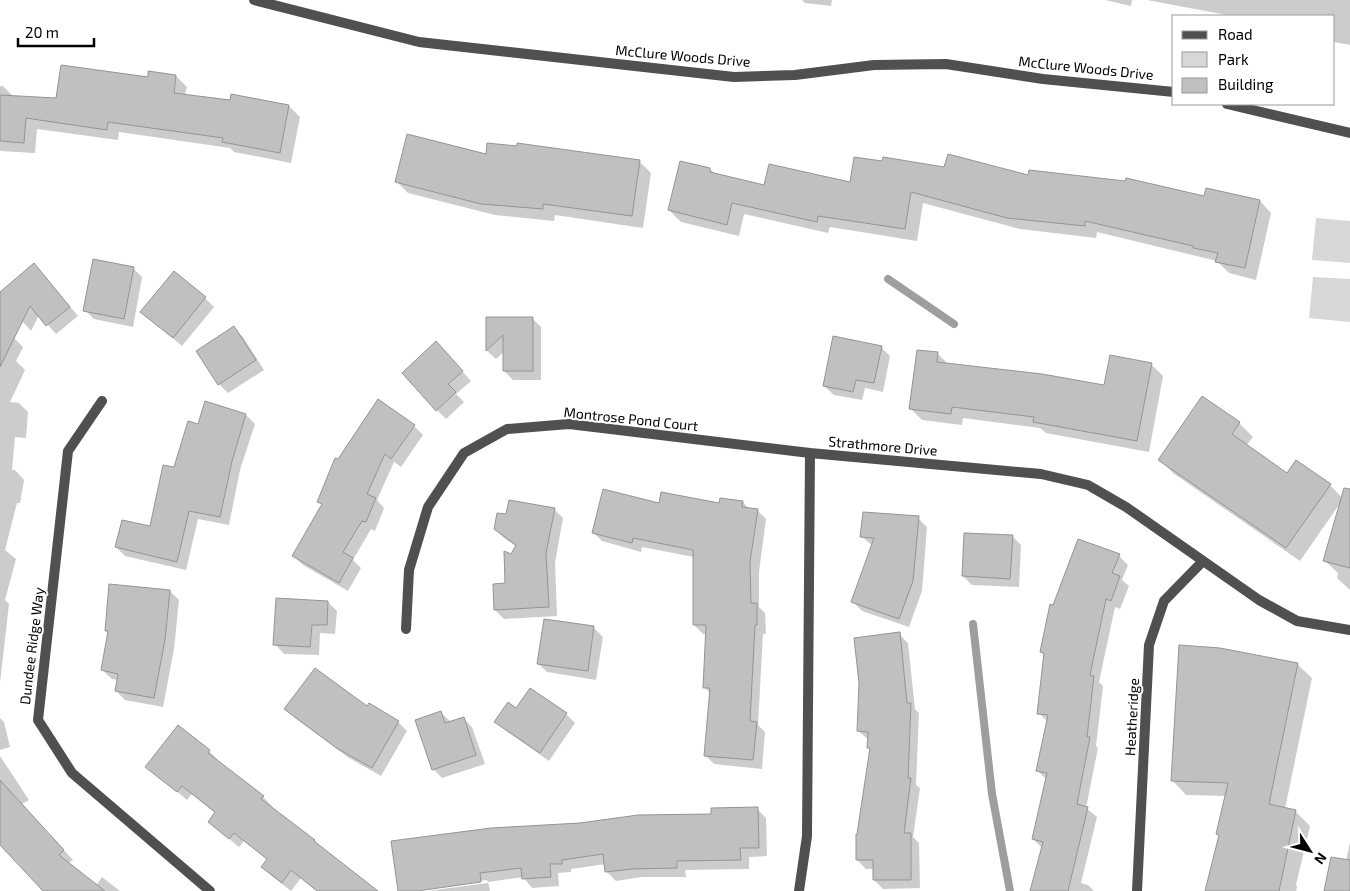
<svg xmlns="http://www.w3.org/2000/svg" width="1350" height="891" font-family="'Exo 2',sans-serif">
<style>
.green{fill:#d7d7d7}
.shadow{fill:#0003}
.lines{fill:none;stroke-linecap:round;stroke-linejoin:round}
.stream{stroke:#9e9e9e;stroke-width:8}
.building{fill:#c0c0c0;stroke:#949494}
.minor{stroke:#505050;stroke-width:10}
.labels{text-anchor:middle;stroke-width:4;stroke-linejoin:round;paint-order:stroke}
.street-label{font-size:14px;fill:#000;stroke:#fff}
</style>
<rect width="100%" height="100%" fill="#fff"/>
<!-- green -->
<path class="green" d="M1316 218 1350 221V263L1312 260Z
M1313 277 1350 279V322L1309 318Z"/>
<!-- shadow -->
<path class="shadow" d="M802 0H832L831 6 805 3Z
M1105 0H1132L1131 6Z
M1147 0H1350V45L1334 42V16H1232Z
M176 76 187 87 185 95 231 102 232 96 289 106 300 117 291 163 234 152 230 148 119 132 118 140 37 129 35 153 0 151V86H3L14 97 57 100 149 78Z
M487 156 639 161 651 173 643 228 555 215 554 221 495 215 408 193 396 181Z
M945 168 1205 197 1260 201 1271 213 1256 280 1229 273 1217 261 1097 232 1096 238 1020 229 923 203 917 241 830 227 828 233 744 214 739 236 681 222 669 210 710 169 715 174 765 186 851 184Z
M133 268 142 277 133 327 94 319 85 310Z
M43 274 78 316 56 334 39 315 31 331 0 296V294Z
M205 298 214 307 182 346 142 312Z
M487 318H532L541 327V380H513L504 371 505 351 496 359 487 351Z
M234 328 243 337 264 370 228 393 219 384 198 351Z
M0 331 14 338 23 347 16 361 25 370 10 402 19 403 28 412 26 438 15 437 12 470H15L24 480 20 503H17L5 550 16 559 5 600 9 604 0 683Z
M881 347 890 356 883 392 865 388 862 400 834 395 824 386Z
M445 352 471 381 456 394 464 402 446 419 437 410Z
M938 354 948 364 1105 387 1151 364 1163 376 1149 452 1046 433 1040 428 963 418 962 425 922 420 910 408Z
M1203 398 1239 423 1253 437 1246 446 1287 475 1330 485 1343 499 1300 561 1173 473 1160 460Z
M206 403 246 415 255 424 240 470 229 525 198 519 186 570 125 556 116 547 151 528 175 469 199 426Z
M414 426 423 435 401 467 394 462 377 500 384 508 375 531 371 529 353 560 361 568 348 591 303 565 294 556 323 506 319 502 338 460Z
M743 502 749 509 757 510 766 519 759 572V607L765 613 766 634H763L758 725 765 732 762 769 714 764 705 755 711 694 704 687 707 634H703L694 625V557L642 547 641 552 602 541 593 532 660 505Z
M554 509 563 518 555 563 557 616 504 619 495 610 506 584 512 555 517 547 504 538 495 529 507 516Z
M1350 516V590L1337 578 1338 573 1325 561Z
M918 518 927 527 922 591 909 627 862 611 853 602 873 546 862 537Z
M1012 536 1021 545 1019 587 972 585 963 576Z
M1119 556 1128 565 1122 580 1129 586 1120 609 1115 607 1099 682 1103 686 1096 746 1098 748 1086 808 1097 817 1081 883 1088 885 1094 891H1031L1042 848 1033 839 1047 780 1038 771 1048 722 1039 713 1045 656 1041 652 1054 607Z
M170 591 179 600 174 649 163 707 125 700 116 691 118 680 112 679 102 670 109 633 106 630Z
M328 602 337 611 335 634 320 633 319 655 284 654 275 644Z
M545 621 594 628 603 637 596 680 547 672 538 663Z
M899 634 908 643 915 709 919 713 916 785 920 788 913 837 919 843 920 888 883 889 874 880V869H866L857 860 871 750 869 747V740L858 731Z
M1297 664 1312 678 1285 809 1295 811 1310 826 1296 885 1297 887 1296 891H1207L1220 835 1226 796 1186 795 1172 780Z
M368 708 398 722 407 731 381 776 349 758 295 718 286 709Z
M441 713 451 722 463 718 472 727 485 764 442 778 433 769Z
M566 714 575 723 549 761 505 730 496 721Z
M0 718 4 722 10 747 0 750Z
M178 727 209 751 218 760 217 761 263 797 272 806 271 807 314 840 323 849 375 891H317L301 878 291 891 272 876 263 867 268 860 244 841 239 847 209 822 216 814 192 794 187 800 147 767Z
M0 756 29 800 22 804 73 860 68 863 96 886 102 877 120 891H45L0 843Z
M757 809 766 818 767 856 749 857V869L685 870 686 877H642L616 881 607 872 606 864 571 869V872L558 873 559 886 532 888 523 877 488 882 490 891H427L488 883 487 880 399 891 712 815Z
M1350 842V891H1325L1346 861Z"/>
<g class="lines">
<!-- stream -->
<path class="stream" d="M888 279 954 324
M973 624 992 794 1010 891"/>
</g>
<!-- building -->
<path class="building" d="M61 65 148 77V71L176 75 174 93 230 100 231 94 289 105 280 153 222 142 223 138 108 122 107 130 26 118 24 143 0 141V95L56 98Z
M407 134 486 154 487 143 517 146V143L640 160 632 216 543 204V209L481 204 395 182Z
M948 154 1028 175 1029 170 1125 181 1126 178 1204 196 1206 188 1260 200 1245 268 1215 262 1218 253 1193 248V246L1085 221V226L1007 218 911 192 905 229 818 216 817 222 732 203 727 225 668 210 680 161 710 168V172L764 185 769 164 850 182 854 157 882 161 883 157 944 167Z
M93 259 134 267 124 319 83 311Z
M34 263 70 307 46 326 30 306 0 367V292Z
M174 271 206 297 173 338 140 312Z
M486 317H533V371H503V335L486 351Z
M234 326 256 360 218 385 196 351Z
M833 336 882 346 874 383 856 380 853 392 823 386Z
M436 341 463 371 448 384 456 392 436 411 402 373Z
M917 350 938 352 937 362 1042 374 1104 385 1110 355 1152 363 1137 441 1033 422 1034 417 952 407 951 414 909 409Z
M1202 396 1240 422 1232 434 1287 473 1296 460 1331 484 1286 548 1158 460Z
M378 399 415 425 391 459 385 454 367 494 376 498 366 522 362 521 343 552 353 558 339 583 292 556 322 504 317 502 335 458 338 459Z
M205 401 246 414 232 461 220 517 189 511 177 562 115 547 122 520 150 526 163 465 174 467 188 421 198 424Z
M1344 488 1350 489V568L1323 561Z
M603 489 659 503 661 492 719 503 720 498 743 501 742 507 758 509 750 562 751 603H757V625H755L750 721 757 722 753 760 704 756 710 688H703L706 625H693V550L633 538 632 543 592 533Z
M509 500 555 508 546 553 549 607 494 610 493 584 505 583 504 551 511 554 516 545 494 529 497 513 506 514Z
M863 512 919 516 913 581 899 619 851 602 874 538 860 537Z
M964 533 1013 535 1010 579 962 576Z
M1078 539 1120 554 1112 573 1120 576 1111 601 1106 599 1090 675 1094 676 1087 737H1090L1077 804 1088 807 1068 891H1030L1043 842 1032 839 1047 773 1036 771 1048 715 1037 714 1044 653 1040 652 1050 604 1053 605Z
M109 584 170 590 165 640 154 698 115 691 118 674 101 670 108 631H105Z
M276 598 328 601 327 625H312L310 647 273 645Z
M544 619 594 626 588 671 537 664Z
M900 632 907 703H911L908 778H911L904 833H911V880H873V860H856V834H857L870 748H867L868 732 857 731 859 683 854 638Z
M1179 645 1220 648 1298 663 1269 804 1296 810 1279 891H1205L1219 835 1216 834 1228 783 1171 781Z
M315 668 367 706 369 703 399 721 372 768 338 749 284 709Z
M530 688 567 713 540 753 494 722 508 702 516 708Z
M441 711 445 723 464 717 476 755 432 770 415 720Z
M178 725 210 750 208 753 264 796 261 799 315 840 314 841 378 891H317L291 870 282 883 261 867 267 859 234 833 229 839 208 822 215 812 182 786 177 792 145 767Z
M0 780 64 850 59 855 105 891H43L0 845Z
M758 807 759 848H740L741 860 677 861V868L632 869 605 872 603 854 562 860V864H550L551 877 522 879 521 868 480 873 481 882 417 891H398L391 841 491 828 580 823 638 815 711 814V808Z
M1331 857 1350 860V891H1324Z"/>
<g class="lines">
<!-- minor -->
<path class="minor" d="M254 0 419 42 734 77 795 75 874 65 946 64 1043 79 1174 92
M1227 104 1350 133
M102 401 68 451 38 720 72 773 210 891
M406 629 409 570 428 507 464 453 507 429 569 424 810 453 1041 474 1088 485 1126 507 1259 600 1297 621 1350 630
M799 891 807 836 810 453
M1137 891 1149 645 1164 601 1202 562"/>
</g>
<g class="labels">
<!-- street labels -->
<g class="street-label">
<text transform="translate(683 56) rotate(5)" y="5">McClure Woods Drive</text>
<text transform="translate(1086 68) rotate(6)" y="5">McClure Woods Drive</text>
<text transform="translate(631 419) rotate(6)" y="5">Montrose Pond Court</text>
<text transform="translate(883 446) rotate(5)" y="5">Strathmore Drive</text>
<text transform="translate(32 646) rotate(-83)" y="5">Dundee Ridge Way</text>
<text transform="translate(1132 717) rotate(-87)" y="5">Heatheridge</text>
</g>
</g>
<!-- legend -->
<rect x="1172" y="15" width="162" height="90" fill="#ffffff" stroke="#999999"/>
<rect x="1182" y="31" width="25" height="8" fill="#505050" stroke="#999999"/>
<text x="1218" y="40" font-size="15" fill="#000000">Road</text>
<rect x="1182" y="52" width="25" height="15" fill="#d7d7d7" stroke="#999999"/>
<text x="1218" y="65" font-size="15" fill="#000000">Park</text>
<rect x="1182" y="78" width="25" height="15" fill="#c0c0c0" stroke="#999999"/>
<text x="1218" y="90" font-size="15" fill="#000000">Building</text>
<!-- north arrow -->
<g transform="translate(1310 851) rotate(126)" stroke="#ffffff" stroke-width="4" paint-order="stroke">
<path d="M0-4L9 19L0 12L-9 19Z" fill="#000000"/>
<text y="-8" font-size="14" font-weight="bold" text-anchor="middle" fill="#000000">N</text>
</g>
<!-- scale -->
<path d="M18 38v8h76v-8" fill="none" stroke="#000000" stroke-width="2.5"/>
<text x="25" y="38" font-size="15" fill="#000000" stroke="#ffffff" stroke-width="4" paint-order="stroke">20 m</text>
</svg>
